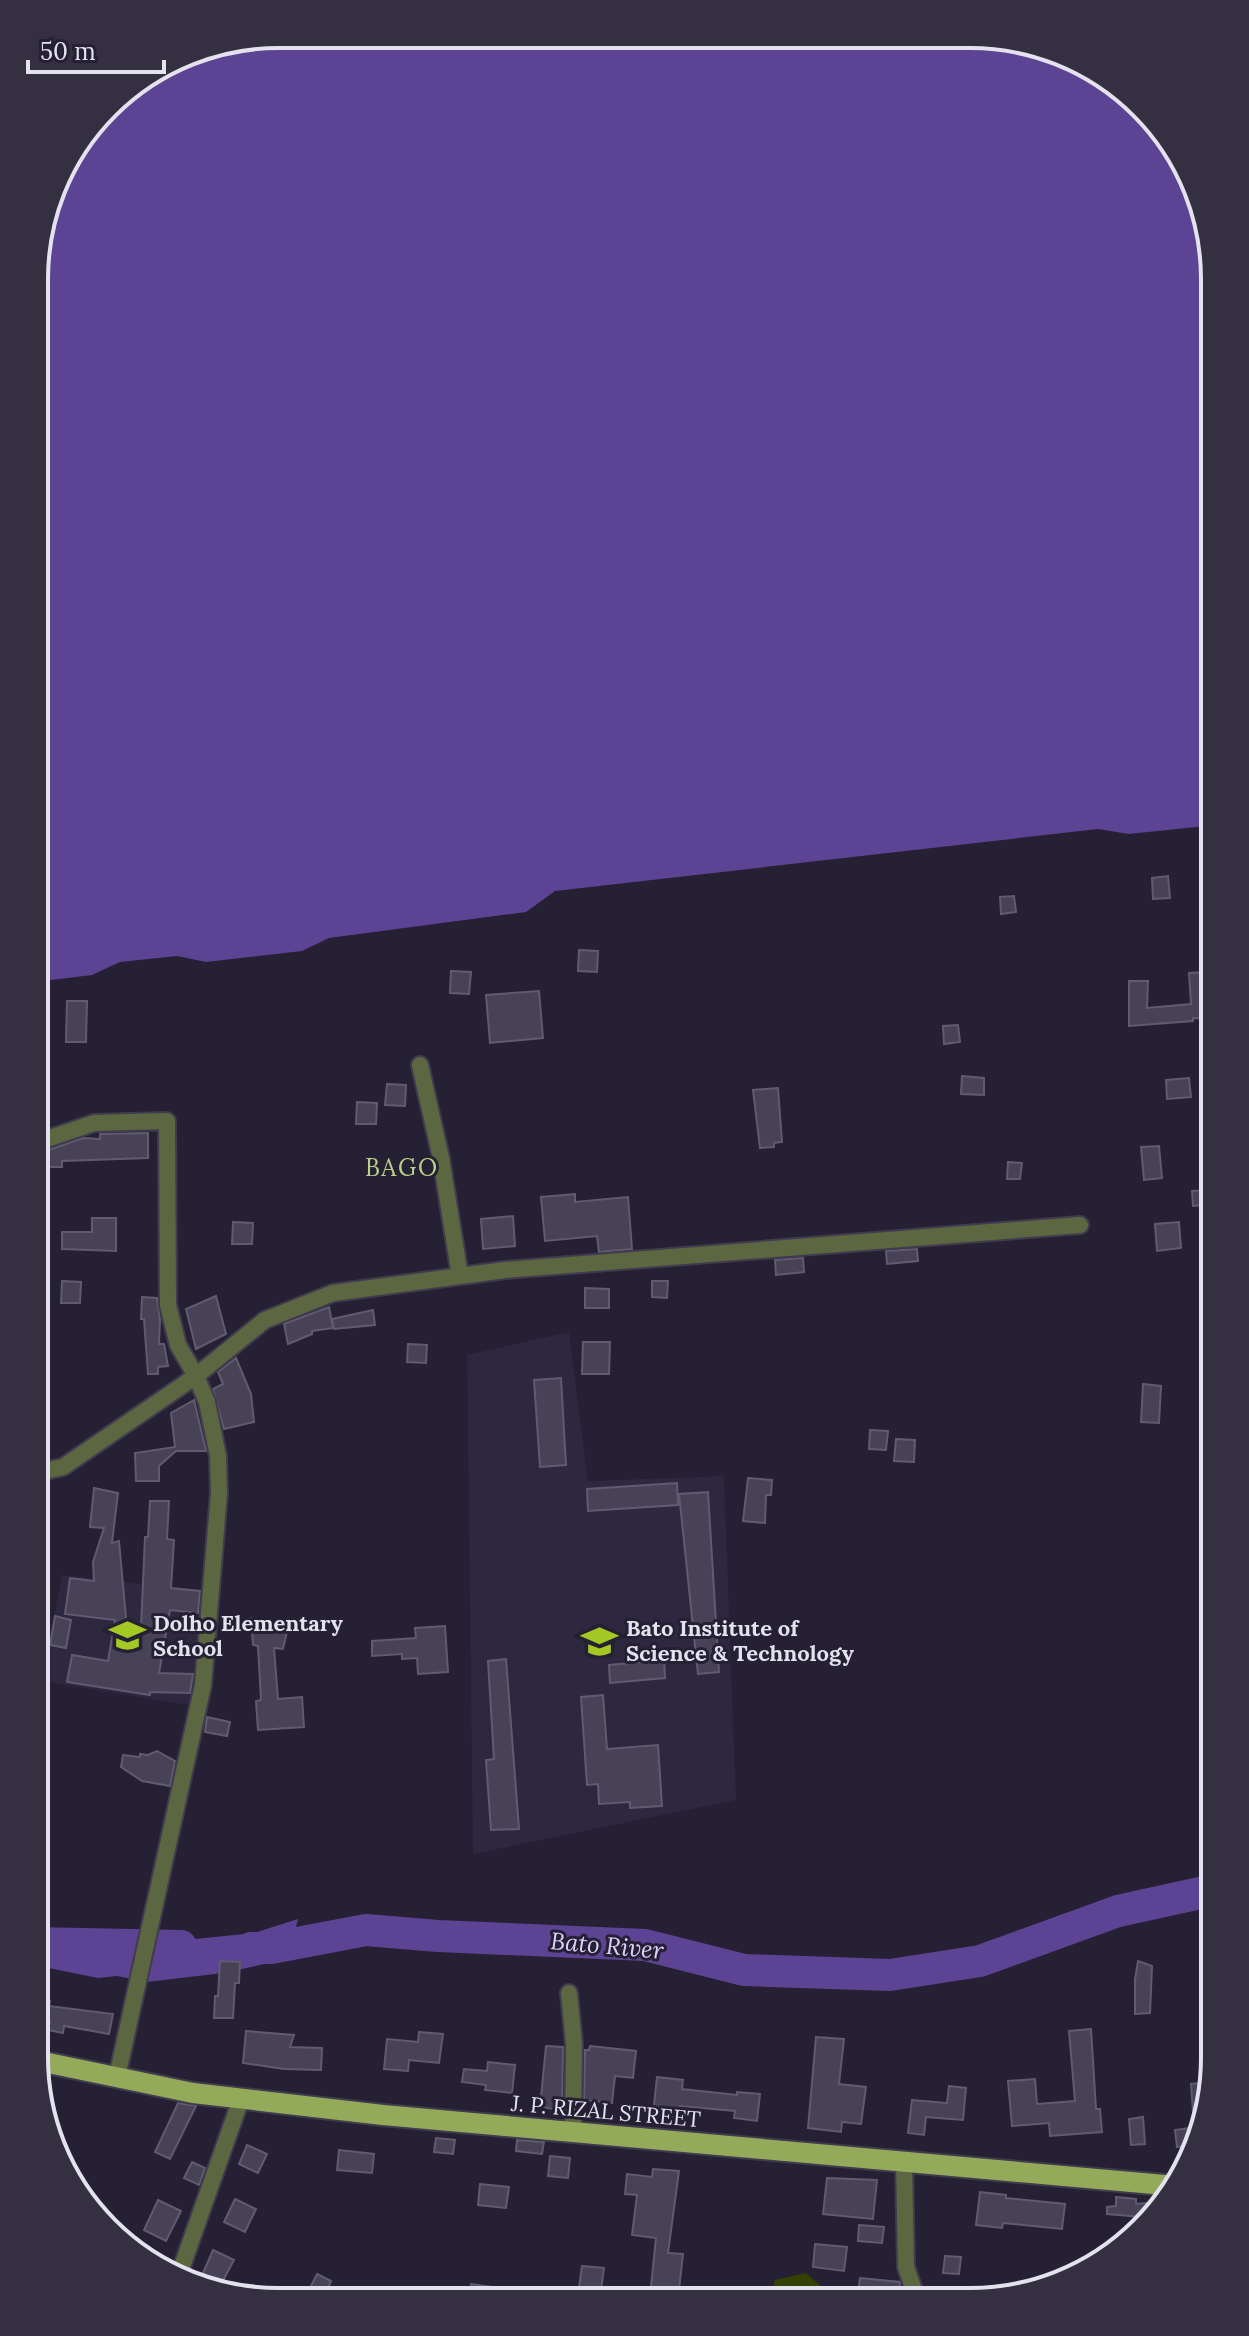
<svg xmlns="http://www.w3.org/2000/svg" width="1249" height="2336" font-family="Lora,serif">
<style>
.built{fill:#2d2740}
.green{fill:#344104}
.water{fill:#5d4393}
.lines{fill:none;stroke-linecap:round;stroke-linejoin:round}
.river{stroke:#5d4393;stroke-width:32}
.building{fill:#474256;stroke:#605b71;stroke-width:2}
.street-casing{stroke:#403b4d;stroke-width:20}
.primary-casing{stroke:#403b4d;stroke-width:24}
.street{stroke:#5c6742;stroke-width:16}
.primary{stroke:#94aa5b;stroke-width:20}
.labels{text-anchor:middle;stroke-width:6;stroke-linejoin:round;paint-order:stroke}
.poi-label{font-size:22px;font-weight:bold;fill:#e5e2ef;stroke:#252033;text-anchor:start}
.street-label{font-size:22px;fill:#e5e2ef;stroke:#252033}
.neighbourhood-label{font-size:24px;letter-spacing:2px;fill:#bbd187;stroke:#252033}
.water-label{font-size:24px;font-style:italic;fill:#dbd1fe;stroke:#252033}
.rim{fill:none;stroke:#e5e2ef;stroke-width:4}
</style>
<rect width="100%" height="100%" fill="#252033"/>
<!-- built -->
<path class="built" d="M569 1332 588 1481 724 1476 736 1800 473 1854 467 1355Z
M62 1575 210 1592 194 1706 42 1681Z"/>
<!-- green -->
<path class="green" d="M806 2273 829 2293 826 2302 769 2301 775 2280Z"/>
<!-- water -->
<path class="water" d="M279 34 1018 39 1131 94 1202 200 1215 279V825L1129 834 1098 829 555 891 526 912 329 938 302 951 206 962 177 956 120 962 92 975 35 982 36 247 59 170 117 95 185 52Z
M298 1919 288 1959 223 1973 147 1982 117 1976 98 1978 34 1965V1939L70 1944 89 1942 131 1949 156 1943 254 1933Z"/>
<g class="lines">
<!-- river -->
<path class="river" d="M34 1943 181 1946
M251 1948H271L366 1930 438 1936 645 1945 744 1970 890 1975 980 1961 1118 1911 1214 1890"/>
</g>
<!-- building -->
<path class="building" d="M1168 876 1170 898 1153 899 1152 878Z
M1014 896 1016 912 1001 914 1000 897Z
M579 950 598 951 597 972 578 971Z
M451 971 471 972 469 994 450 993Z
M1204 972 1207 997 1215 998V1019L1193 1018V1021L1129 1026V981H1148L1147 1008 1191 1004 1189 973Z
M539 991 543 1038 490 1043 486 995Z
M67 1001H87L86 1042H66Z
M958 1025 960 1042 944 1044 943 1026Z
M962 1076 984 1078V1095L961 1094Z
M1189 1078 1191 1097 1167 1099 1166 1080Z
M387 1084 406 1085 405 1106 385 1105Z
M778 1088 782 1142 774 1143V1147L760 1148 753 1090Z
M357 1102 377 1103 376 1124H356Z
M148 1133V1158L62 1161V1167H43V1152L83 1138 100 1139V1134Z
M1159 1146 1162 1178 1144 1180 1141 1147Z
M1008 1162 1022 1163 1020 1179H1007Z
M1211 1190 1212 1204 1193 1206 1192 1191Z
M575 1194V1202L628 1197 632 1249 599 1252 597 1236 545 1241 541 1197Z
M513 1216 515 1246 483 1249 481 1219Z
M92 1218H116V1251L62 1249V1232H92Z
M233 1222 253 1223 252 1244H232Z
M1179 1222 1181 1248 1157 1251 1155 1224Z
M917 1249 918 1261 887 1264 886 1251Z
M803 1258 804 1272 776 1275 775 1260Z
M62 1281 81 1282 80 1303H61Z
M652 1281H668L667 1298 652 1297Z
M585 1288 609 1289V1308H585Z
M216 1296 226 1334 196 1349 186 1309Z
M142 1297 157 1298 160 1320 159 1344H164L168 1366 158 1367V1374H148L144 1319H141Z
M329 1307 333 1328 312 1331V1334L288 1344 284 1324Z
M373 1310 375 1325 334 1329 332 1319Z
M583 1342H610L609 1374H582Z
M408 1344 427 1345 426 1363 407 1362Z
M236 1358 251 1394 254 1422 224 1429 213 1389 223 1384 218 1372Z
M561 1378 566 1465 540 1467 534 1380Z
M1143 1384 1161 1386 1159 1423 1141 1422Z
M194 1400 206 1451H176L159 1466V1481H136L135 1453 175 1447 171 1413Z
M870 1430 888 1431 886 1450 869 1449Z
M896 1439 915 1440 914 1462 894 1461Z
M748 1478 772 1480 771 1495H766L765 1523 743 1521Z
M677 1483 678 1505 588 1511 587 1489Z
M94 1488 118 1493 112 1543 119 1541 127 1629 141 1628 145 1537H148L150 1501H169L167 1539 174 1540 171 1588 200 1591 198 1613 170 1610 159 1673 193 1674 190 1693 150 1692V1695L67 1682 72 1655 108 1661 115 1620 65 1614 70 1578 94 1581 93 1562 104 1528 90 1527Z
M708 1492 719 1672 698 1674 679 1494Z
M55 1616 71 1620 66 1648 50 1645Z
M251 1618 288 1627 283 1649 274 1648 278 1699 302 1697 304 1727 258 1730 256 1701 261 1700 258 1646 253 1645Z
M445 1626 448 1672 418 1674 417 1658 402 1659V1654L372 1656V1641L416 1638 415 1628Z
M506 1659 519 1829 491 1830 486 1760 494 1759 488 1661Z
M664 1660 665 1678 610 1683 609 1665Z
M603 1695 607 1749 658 1745 662 1806 630 1808V1802L599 1804 598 1784 587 1785 581 1697Z
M207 1717 230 1722 227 1736 205 1732Z
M157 1751 175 1761 170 1786 142 1781 121 1767 123 1755 140 1757V1754L148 1755Z
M220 1961 240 1962 239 1983H235L233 2018H214L215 1996H218Z
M1138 1961 1152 1966 1150 2013 1135 2014V1980Z
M34 1998 50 2001 49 2006 113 2014 109 2034 64 2026 63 2033 48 2030 50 2021 46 2020 41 2045 34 2044Z
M1091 2029 1096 2109H1100L1102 2132 1050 2136 1049 2123 1012 2126 1008 2081 1035 2079 1037 2104 1075 2101 1069 2031Z
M246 2031 294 2035 290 2047 322 2048 321 2070 284 2069 243 2063Z
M419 2032 443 2034 439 2063 409 2060 408 2071 384 2069 387 2039 418 2042Z
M816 2037 844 2039 839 2084 866 2087 861 2124 842 2122 841 2132 808 2128Z
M546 2046 563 2047 562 2110 540 2107Z
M590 2046 636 2051 633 2078 615 2076 612 2103 584 2100 585 2050H589Z
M488 2062 515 2065 512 2093 485 2090 486 2085 462 2082 464 2069 487 2071Z
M657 2077 683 2080 682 2089 737 2095V2092L760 2094 757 2121 734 2118 735 2111 680 2106 679 2117 653 2114Z
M1209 2082 1210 2092 1206 2111 1193 2112 1191 2084Z
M949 2086 966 2088 963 2120 926 2117 924 2135 908 2133 912 2100 947 2103Z
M178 2103 196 2106 170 2159 155 2152Z
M1143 2117 1145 2144 1131 2145 1129 2119Z
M1190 2128 1191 2146 1177 2147 1175 2130Z
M436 2138 455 2140 453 2154 434 2152Z
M517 2140 544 2142 542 2154 516 2151Z
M247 2145 267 2154 258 2173 239 2164Z
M339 2150 374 2154 372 2173 337 2170Z
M550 2156 570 2158 568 2178 548 2176Z
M192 2162 205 2168 199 2185 184 2178Z
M653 2169 679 2171 668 2253 683 2254 678 2299 650 2296 656 2238 632 2235 637 2195 625 2194 627 2174 652 2177Z
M827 2178 877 2180 873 2219 823 2214Z
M480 2184 509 2187 506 2208 478 2205Z
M980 2192 1006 2195V2198L1065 2204 1062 2229 1003 2223 1002 2228 976 2225Z
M1116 2197 1136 2199V2204L1156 2202 1157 2214 1143 2228 1142 2217 1107 2214V2207L1116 2206Z
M235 2199 256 2209 245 2232 224 2222Z
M158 2200 181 2211 166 2241 144 2230Z
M859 2225 884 2227 882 2243 858 2241Z
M815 2244 847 2247 844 2271 813 2267Z
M213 2250 234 2260 219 2288 200 2280Z
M945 2256 961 2257 959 2274 943 2273Z
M582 2266 604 2268 601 2290 579 2288Z
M317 2274 331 2281 323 2300H304Z
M860 2278 900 2282 898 2302H857Z
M471 2284 493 2287 491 2301 469 2300Z"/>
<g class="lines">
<defs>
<path id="street" d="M420 1065 441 1158 460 1276
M35 1143 94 1123 167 1121 168 1305 178 1345 196 1376 265 1320 333 1293 505 1270 1080 1225
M35 1473 63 1467 196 1376 207 1402 218 1456 219 1493 203 1685 117 2077
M569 1993 574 2044 573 2133
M904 2161 906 2267 918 2302
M180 2272 241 2099"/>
<path id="primary" d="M34 2060 193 2093 383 2115 1176 2186"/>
</defs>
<!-- street casing -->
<use href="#street" class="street-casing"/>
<!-- primary casing -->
<use href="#primary" class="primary-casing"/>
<!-- street -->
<use href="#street" class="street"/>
<!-- primary -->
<use href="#primary" class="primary"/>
</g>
<!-- icons -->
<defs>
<symbol id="school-bare" viewBox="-9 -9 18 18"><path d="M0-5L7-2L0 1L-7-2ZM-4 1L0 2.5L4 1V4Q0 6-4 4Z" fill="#a4c824" stroke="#252033" stroke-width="2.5" paint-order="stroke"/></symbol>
<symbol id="university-bare" viewBox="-9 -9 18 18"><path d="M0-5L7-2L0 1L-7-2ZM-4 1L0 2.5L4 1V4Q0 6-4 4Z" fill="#a4c824" stroke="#252033" stroke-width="2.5" paint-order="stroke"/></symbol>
</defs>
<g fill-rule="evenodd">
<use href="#school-bare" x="102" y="1610" width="51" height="51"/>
<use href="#university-bare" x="574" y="1616" width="51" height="51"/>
</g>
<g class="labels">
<!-- poi labels -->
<g class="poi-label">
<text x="153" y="1631">Dolho Elementary<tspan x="153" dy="25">School</tspan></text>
<text x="626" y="1636">Bato Institute of<tspan x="626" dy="25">Science &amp; Technology</tspan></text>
</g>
<!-- street labels -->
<g class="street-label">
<text transform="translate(606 2111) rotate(5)" y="8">J. P. RIZAL STREET</text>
</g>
<!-- neighbourhood labels -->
<g class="neighbourhood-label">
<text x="402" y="1176">BAGO</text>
</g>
<!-- water labels -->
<g class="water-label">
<text transform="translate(607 1946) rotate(5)" y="8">Bato River</text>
</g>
</g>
<!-- crop -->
<path d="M0 0H1249V2336H0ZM279 48H970A231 231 0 0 1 1201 279V2057A231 231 0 0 1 970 2288H279A231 231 0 0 1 48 2057V279A231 231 0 0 1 279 48Z" fill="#343042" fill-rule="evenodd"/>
<path class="rim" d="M279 48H970A231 231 0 0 1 1201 279V2057A231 231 0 0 1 970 2288H279A231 231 0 0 1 48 2057V279A231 231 0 0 1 279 48Z"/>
<!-- scale -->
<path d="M28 60v12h136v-12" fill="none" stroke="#e5e2ef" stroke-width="4"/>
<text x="40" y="60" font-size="24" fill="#e5e2ef" stroke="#252033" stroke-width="6" paint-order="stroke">50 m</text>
</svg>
